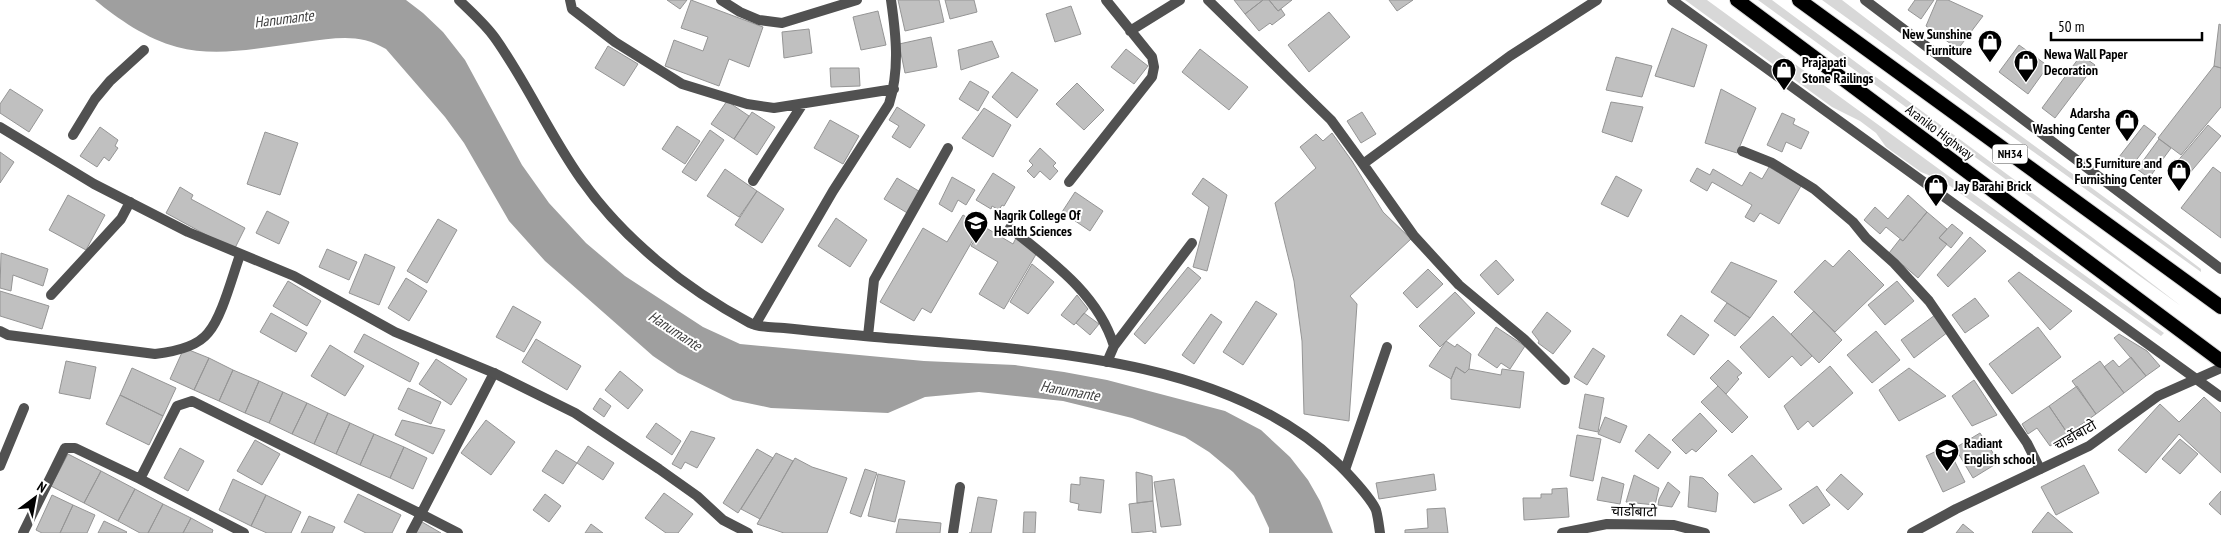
<svg xmlns="http://www.w3.org/2000/svg" width="2221" height="533" font-family="'PT Sans Narrow','Noto Sans Devanagari',sans-serif">
<style>
.green{fill:#d8d8d8}
.water{fill:#9f9f9f}
.building{fill:#c0c0c0;stroke:#959595}
.lines{fill:none;stroke-linecap:round;stroke-linejoin:round}
.trunk-casing{stroke:#dbdbdb;stroke-width:16}
.service{stroke:#515151;stroke-width:10}
.minor{stroke:#515151;stroke-width:10}
.tertiary{stroke:#515151;stroke-width:10}
.trunk{stroke:#000;stroke-width:14}
.labels{text-anchor:middle;stroke-width:4;stroke-linejoin:round;paint-order:stroke}
.shield{fill:#fff;stroke:#4c4c4c;stroke-width:1}
.shield-label{font-size:12px;font-weight:bold;fill:#000}
.poi-label{font-size:14px;font-weight:bold;fill:#000;stroke:#fff;text-anchor:start}
.street-label{font-size:14px;fill:#000;stroke:#fff}
.water-label{font-size:15px;font-style:italic;fill:#404040;stroke:#fff}
</style>
<rect width="100%" height="100%" fill="#fff"/>
<!-- green -->
<path class="green" d="M1685 0H1707L2164 333 2161 336 1943 181 1921 172 1886 147 1876 133 1860 121 1832 107Z
M1758 0H1772L2093 238 2181 306Z
M1822 0H1842L1987 111 2172 247 2201 269V272Z"/>
<!-- water -->
<path class="water" d="M95 0H406L423 13 443 32 465 60 522 165 549 203 586 243 625 276 703 327 740 344 924 361 1015 365 1064 372 1107 380 1225 411 1261 430 1290 457 1308 480 1320 501 1333 533H1269V528L1254 496 1233 472 1209 452 1185 437 1132 418 1063 401 979 392 925 397 888 413 771 408 733 400 678 373 653 356 545 261 509 221 464 143 445 117 386 49C359 33 336 38 305 42 264 47 218 58 177 47 147 39 118 19 95 0Z"/>
<!-- building -->
<path class="building" d="M667 0H687L680 9Z
M691 0 763 27 749 67 729 59 719 86 665 66 674 40 703 51 708 37 681 28Z
M898 0H939L944 22 905 31Z
M945 0H974L977 12 950 19Z
M1234 0H1263L1245 14Z
M1263 0H1269L1278 11 1281 9 1285 15 1272 25 1270 23 1259 31 1245 14Z
M1269 0H1292L1278 11Z
M1389 0H1413L1397 11Z
M1915 0H1934L1921 19 1908 10Z
M1937 0H1948L1983 16 1958 49 1926 26Z
M1071 6 1081 34 1055 42 1046 14Z
M878 11 886 45 861 50 853 17Z
M1329 12 1350 37 1309 72 1288 45Z
M2219 24 2221 25V68L2214 66Z
M1672 28 1707 45 1694 87 1655 76Z
M809 29 812 53 784 58 782 32Z
M931 37 937 67 905 73 899 44Z
M992 41 999 57 961 70 958 50Z
M2019 45 2048 66 2028 94 1999 72Z
M608 46 638 64 624 86 595 68Z
M1126 49 1148 66 1134 84 1111 67Z
M1200 49 1248 87 1229 110 1182 72Z
M2081 55 2095 65 2055 118 2042 108Z
M1616 57 1652 66 1642 97 1606 90Z
M2214 66 2221 68V107L2181 155 2158 138Z
M830 68H859L860 86 831 87Z
M1012 72 1038 90 1017 118 992 97Z
M970 81 989 92 978 111 959 99Z
M1077 83 1104 110 1084 130 1056 104Z
M10 89 43 110 29 132 0 113V104Z
M1721 89 1756 108 1737 153 1705 143Z
M727 101 749 116 734 139 711 124Z
M1611 102 1643 107 1632 142 1602 132Z
M897 107 925 125 910 148 892 137 899 126 889 120Z
M984 108 1011 125 993 157 962 138Z
M752 112 775 127 757 155 734 139Z
M1362 112 1376 134 1361 143 1347 121Z
M1782 113 1795 119 1793 124 1809 132 1801 149 1786 142 1782 152 1767 145Z
M830 120 859 136 843 164 814 148Z
M2144 125 2156 134 2131 167 2119 157Z
M2208 125 2221 136 2183 181 2170 170Z
M677 126 700 141 685 164 662 149Z
M100 127 118 140 115 146 118 148 109 161 104 157 97 167 80 156Z
M710 130 724 140 696 181 682 172Z
M265 132 298 143 280 195 247 184Z
M1332 133 1352 161 1383 212 1411 239 1350 296 1357 304 1349 421 1304 414 1302 341 1294 281 1275 203 1316 168 1300 147 1316 134 1323 141Z
M2159 139 2171 148 2149 178 2137 169Z
M1040 148 1056 163 1053 166 1058 171 1050 180 1040 171 1034 178 1027 171 1033 165 1029 161Z
M0 152 14 162 0 183Z
M1769 167 1801 186 1779 224 1760 213 1754 222 1745 217 1752 205 1712 182 1707 191 1690 181 1697 168 1710 175 1713 169 1742 186 1750 172 1762 179Z
M2213 167 2221 173V238L2181 208Z
M725 169 757 191 739 217 707 196Z
M993 173 1015 187 1004 206 1002 205 999 210 992 206 991 209 976 200Z
M1616 176 1642 190 1628 217 1601 204Z
M952 177 975 190 966 205 958 200 952 212 939 204Z
M897 178 922 193 909 214 884 199Z
M1203 178 1227 195 1207 271 1193 267 1209 207 1192 194Z
M180 187 193 195 191 199 245 228 234 250 166 213Z
M757 191 784 209 762 243 735 225Z
M1075 192 1103 211 1090 231 1062 212Z
M68 195 105 215 86 250 49 230Z
M1908 195 1927 212 1903 241 1886 227 1880 234 1864 220 1875 207 1888 219Z
M267 211 289 222 279 244 256 233Z
M1927 212 1947 229 1939 238 1947 244 1918 278 1889 253 1900 239 1903 241Z
M963 215 981 226 931 313 922 308 914 321 880 302 923 228 947 242Z
M836 218 867 240 850 267 818 246Z
M438 219 457 230 427 283 407 271Z
M1952 224 1963 233 1951 248 1939 238Z
M983 226 1013 244 1016 238 1038 251 1004 309 979 294 998 262 971 246Z
M1970 237 1986 251 1948 287 1937 275Z
M327 249 357 262 349 280 319 267Z
M1849 250 1884 285 1835 332 1794 292 1825 260 1833 267Z
M1 253 48 269 43 286 13 275 11 291 0 288Z
M365 254 395 267 379 305 349 293Z
M1496 260 1514 280 1498 295 1480 275Z
M1731 262 1777 281 1750 318 1711 292Z
M1032 264 1054 282 1028 314 1010 302Z
M1188 267 1201 278 1145 344 1134 334Z
M1428 269 1443 284 1417 308 1403 293Z
M2019 272 2072 311 2050 330 2008 281Z
M406 278 427 291 409 321 388 308Z
M288 281 321 301 307 326 273 306Z
M1897 281 1914 301 1885 325 1868 305Z
M0 291 49 306 42 329 0 316Z
M1455 292 1475 313 1440 347 1419 326Z
M1077 295 1088 309 1074 325 1061 315Z
M1975 298 1989 316 1965 333 1952 315Z
M1256 301 1277 314 1243 365 1223 352Z
M1727 303 1750 318 1735 336 1714 321Z
M513 306 541 322 524 352 496 337Z
M1814 311 1842 340 1819 363 1791 334Z
M1547 312 1571 331 1553 354 1538 343 1539 341 1532 332Z
M271 313 307 333 296 352 260 332Z
M1084 313 1099 324 1090 335 1076 323Z
M1211 314 1222 322 1194 364 1182 355Z
M1681 315 1709 335 1694 355 1667 335Z
M1935 315 1948 332 1914 358 1901 340Z
M1773 316 1812 356 1801 366 1792 356 1769 378 1740 347Z
M1496 327 1525 346 1510 369 1501 363 1497 368 1478 355Z
M2038 327 2061 357 2012 394 1989 364Z
M1876 331 1900 360 1872 383 1847 355Z
M364 334 419 363 410 382 354 352Z
M2119 334 2147 351 2160 366 2146 376 2114 338Z
M536 339 581 366 567 390 522 362Z
M1446 341 1455 347 1457 344 1471 354 1469 369 1465 373 1456 367 1451 379 1429 366Z
M330 345 364 366 345 396 311 376Z
M184 348 209 358 194 390 170 379Z
M1593 348 1605 356 1587 385 1574 377Z
M2131 357 2146 376 2124 393 2104 367 2113 360 2119 367Z
M209 358 233 370 219 401 194 390Z
M436 359 467 379 451 405 419 384Z
M1728 360 1742 373 1737 377 1739 379 1726 394 1710 378Z
M66 361 96 367 90 399 59 393Z
M2100 361 2124 393 2096 414 2072 381Z
M1830 366 1853 393 1813 427 1808 421 1798 430 1784 406Z
M1456 367 1465 373 1469 369 1501 375 1502 369 1524 372 1520 408 1451 399V379Z
M132 368 176 388 163 416 120 395Z
M1909 368 1946 396 1899 421 1879 390Z
M233 370 259 381 245 413 219 401Z
M620 371 643 390 628 409 605 390Z
M1974 380 1997 415 1972 426 1952 396Z
M259 381 283 392 269 423 245 413Z
M1718 386 1748 417 1732 433 1701 402Z
M2077 386 2096 414 2068 434 2049 406Z
M408 388 441 402 431 424 398 409Z
M283 392 307 403 292 434 269 423Z
M1585 394 1604 398 1598 432 1579 428Z
M120 395 163 416 149 445 106 424Z
M2204 397 2221 413V473L2179 434 2146 473 2118 450 2160 404 2179 422Z
M600 398 611 406 604 417 593 409Z
M307 403 328 413 314 444 292 434Z
M2049 406 2068 434 2050 446 2037 428 2028 434 2022 424Z
M328 413 350 423 336 454 314 444Z
M1700 413 1717 431 1696 452 1692 449 1686 454 1672 440Z
M1605 417 1627 426 1620 443 1598 434Z
M402 420 445 430 433 454 395 435Z
M486 420 515 442 491 475 461 453Z
M350 423 374 434 360 465 336 454Z
M656 423 681 441 672 455 646 437Z
M691 431 715 438 697 468 685 462 681 469 672 464Z
M1980 433 1999 462 1973 478 1955 448Z
M374 434 404 447 390 478 360 465Z
M1649 434 1671 452 1658 469 1635 451Z
M1577 435 1601 439 1593 481 1570 476Z
M2180 439 2198 454 2180 474 2162 459Z
M255 440 280 454 262 485 237 471Z
M588 446 614 463 603 480 577 463Z
M1947 446 1965 482 1943 492 1926 456Z
M404 447 427 458 413 489 390 478Z
M180 448 204 461 188 491 164 478Z
M757 449 773 458 738 513 723 503Z
M556 450 577 463 563 484 542 471Z
M776 453 793 461 760 519 741 509Z
M68 454 101 471 84 503 51 486Z
M1752 455 1782 489 1754 503 1728 475Z
M795 458 812 467 847 478 827 533H784L757 524Z
M2084 465 2099 493 2056 515 2041 487Z
M865 469 877 473 861 517 850 513Z
M101 471 135 489 118 521 84 503Z
M1136 472 1152 476 1153 501 1137 503Z
M878 474 905 481 895 522 868 516Z
M1434 474 1436 490 1379 499 1376 483Z
M1841 474 1863 494 1848 510 1826 490Z
M1634 475 1659 488 1655 505 1626 502Z
M1690 476 1703 478 1718 493 1716 512 1688 507Z
M1080 477 1104 480 1101 513 1078 510 1079 504 1070 502 1071 484 1080 485Z
M1602 477 1624 484 1620 504 1597 500Z
M233 479 266 495 251 526 219 510Z
M1174 479 1181 525 1161 527 1154 482Z
M1668 482 1680 492 1672 507 1658 505 1659 499Z
M1817 486 1830 505 1803 524 1789 505Z
M1567 488 1569 517 1524 520 1523 498H1541V494H1552V489Z
M135 489 163 504 148 533H140L118 521Z
M2221 491V515L2209 504Z
M664 493 693 514 678 533H666L645 518Z
M358 494 401 515 392 533H366L344 522Z
M545 494 561 506 549 522 533 510Z
M52 495 73 505 60 533H42L36 530Z
M266 495 301 512 291 533H267L251 526Z
M978 497 997 500 991 533H969H971Z
M1153 501 1156 533H1153V531L1132 533 1129 504Z
M163 504 191 518 183 533H148Z
M73 505 95 515 87 533H60Z
M1445 508 1448 533H1405V530L1428 528 1427 509Z
M1024 512H1036L1035 533H1023Z
M2048 512 2073 533H2033L2032 532Z
M309 516 335 527 332 533H301Z
M191 518 213 530 212 533H183Z
M899 519 941 523 940 533H896Z
M104 521 127 532 126 533H98Z
M422 522 441 533H416Z
M591 524 603 533H585Z
M1963 524 1974 533H1956Z"/>
<g class="lines">
<defs>
<path id="trunk" d="M1737 0 2221 361
M1799 0 2221 307"/>
</defs>
<!-- trunk casing -->
<use href="#trunk" class="trunk-casing"/>
<!-- service -->
<path class="service" d="M73 135 95 99 110 81 144 50
M1010 228C1051 261 1098 294 1114 346
M51 295 121 219 130 202
M1107 362 1114 346 1192 243
M0 466 24 408
M1345 470 1387 347
M953 533 960 487"/>
<!-- minor -->
<path class="minor" d="M459 0C471 12 485 24 495 38 527 83 549 134 581 179 623 239 686 289 750 323 760 328 773 327 784 328 810 331 837 333 864 336 1015 350 1219 351 1336 462 1346 471 1371 498 1376 510 1378 517 1379 526 1380 533
M570 0 572 9 615 42 682 84 747 104 774 108 894 89
M721 0 740 12 759 20 782 23 857 0
M1208 0 1331 120 1363 164
M1672 0 2221 397
M1865 0 2221 269
M1130 31 1180 0
M1742 151 1772 163 1814 189 1853 222 1866 238 1894 263 1929 301 2027 443 2040 469
M753 181 802 105
M1069 182 1152 77 1154 67 1152 57 1106 0
M755 325 833 191 889 104C900 69 896 35 891 0
M0 331 8 335 155 354C172 352 197 347 208 333 222 317 232 277 240 255
M868 336 874 280 948 148
M1565 380 1524 339 1459 285 1414 236 1363 164 1510 56 1597 0
M23 533 65 448H75L140 479
M244 533 140 479 177 406 192 401 421 514 411 533
M458 533 421 514 494 373"/>
<!-- tertiary -->
<path class="tertiary" d="M0 127 94 184 188 232 294 276 395 332 494 373 575 413 659 469 697 496 723 520 748 533
M1562 533 1607 524 1674 525 1705 533
M1912 533 1956 509 2089 446 2158 396 2221 368"/>
<!-- trunk -->
<use href="#trunk" class="trunk"/>
</g>
<!-- icons -->
<defs>
<symbol id="shop-pin" viewBox="-11 -11 22 30"><path d="M0 17L-7.5 6A9.5 9.5 0 1 1 7.5 6Z" fill="#000" stroke="#fff"/><path d="M-5-2.5h2.3a2.7 3.5 0 0 1 5.4 0H5L5.5 6h-11ZM-1.5-2.5h3a1.5 2.3 0 0 0-3 0Z" fill="#fff"/></symbol>
<symbol id="university-pin" viewBox="-11 -11 22 30"><path d="M0 17L-7.5 6A9.5 9.5 0 1 1 7.5 6Z" fill="#000" stroke="#fff"/><path d="M0-5L7-2L0 1L-7-2ZM-4 1L0 2.5L4 1V4Q0 6-4 4Z" fill="#fff"/></symbol>
<symbol id="school-pin" viewBox="-11 -11 22 30"><path d="M0 17L-7.5 6A9.5 9.5 0 1 1 7.5 6Z" fill="#000" stroke="#fff"/><path d="M0-5L7-2L0 1L-7-2ZM-4 1L0 2.5L4 1V4Q0 6-4 4Z" fill="#fff"/></symbol>
</defs>
<g fill-rule="evenodd">
<use href="#shop-pin" x="1976" y="28" width="28" height="38"/>
<use href="#shop-pin" x="2012" y="48" width="28" height="38"/>
<use href="#shop-pin" x="1770" y="56" width="28" height="38"/>
<use href="#shop-pin" x="2113" y="107" width="28" height="38"/>
<use href="#shop-pin" x="2165" y="157" width="28" height="38"/>
<use href="#shop-pin" x="1922" y="172" width="28" height="38"/>
<use href="#university-pin" x="962" y="209" width="28" height="38"/>
<use href="#school-pin" x="1933" y="437" width="28" height="38"/>
</g>
<g class="labels">
<!-- shield labels -->
<rect class="shield" x="1992.5" y="144.5" width="35" height="19" rx="4"/>
<g class="shield-label">
<text x="2010" y="158">NH34</text>
</g>
<!-- poi labels -->
<g class="poi-label">
<text x="1972" y="39" text-anchor="end">New Sunshine<tspan x="1972" dy="16">Furniture</tspan></text>
<text x="2044" y="59">Newa Wall Paper<tspan x="2044" dy="16">Decoration</tspan></text>
<text x="1802" y="67">Prajapati<tspan x="1802" dy="16">Stone Railings</tspan></text>
<text x="2110" y="118" text-anchor="end">Adarsha<tspan x="2110" dy="16">Washing Center</tspan></text>
<text x="2162" y="168" text-anchor="end">B.S Furniture and<tspan x="2162" dy="16">Furnishing Center</tspan></text>
<text x="1954" y="191">Jay Barahi Brick</text>
<text x="994" y="220">Nagrik College Of<tspan x="994" dy="16">Health Sciences</tspan></text>
<text x="1964" y="448">Radiant<tspan x="1964" dy="16">English school</tspan></text>
</g>
<!-- street labels -->
<g class="street-label">
<text transform="translate(1940 132) rotate(37)" y="5">Araniko Highway</text>
<text transform="translate(2075 435) rotate(-30)" y="5">चार्डोबाटो</text>
<text transform="translate(1634 511) rotate(1)" y="5">चार्डोबाटो</text>
</g>
<!-- water labels -->
<g class="water-label">
<text transform="translate(284 19) rotate(-7)" y="5">Hanumante</text>
<text transform="translate(675 331) rotate(33)" y="5">Hanumante</text>
<text transform="translate(1070 391) rotate(10)" y="5">Hanumante</text>
</g>
</g>
<!-- north arrow -->
<g transform="translate(35 498) rotate(32)" stroke="#ffffff" stroke-width="4" paint-order="stroke">
<path d="M0-4L9 19L0 12L-9 19Z" fill="#000000"/>
<text y="-8" font-size="14" font-weight="bold" text-anchor="middle" fill="#000000">N</text>
</g>
<!-- scale -->
<path d="M2051 32v8h151v-8" fill="none" stroke="#000000" stroke-width="2.5"/>
<text x="2058" y="32" font-size="15" fill="#000000" stroke="#ffffff" stroke-width="4" paint-order="stroke">50 m</text>
</svg>
